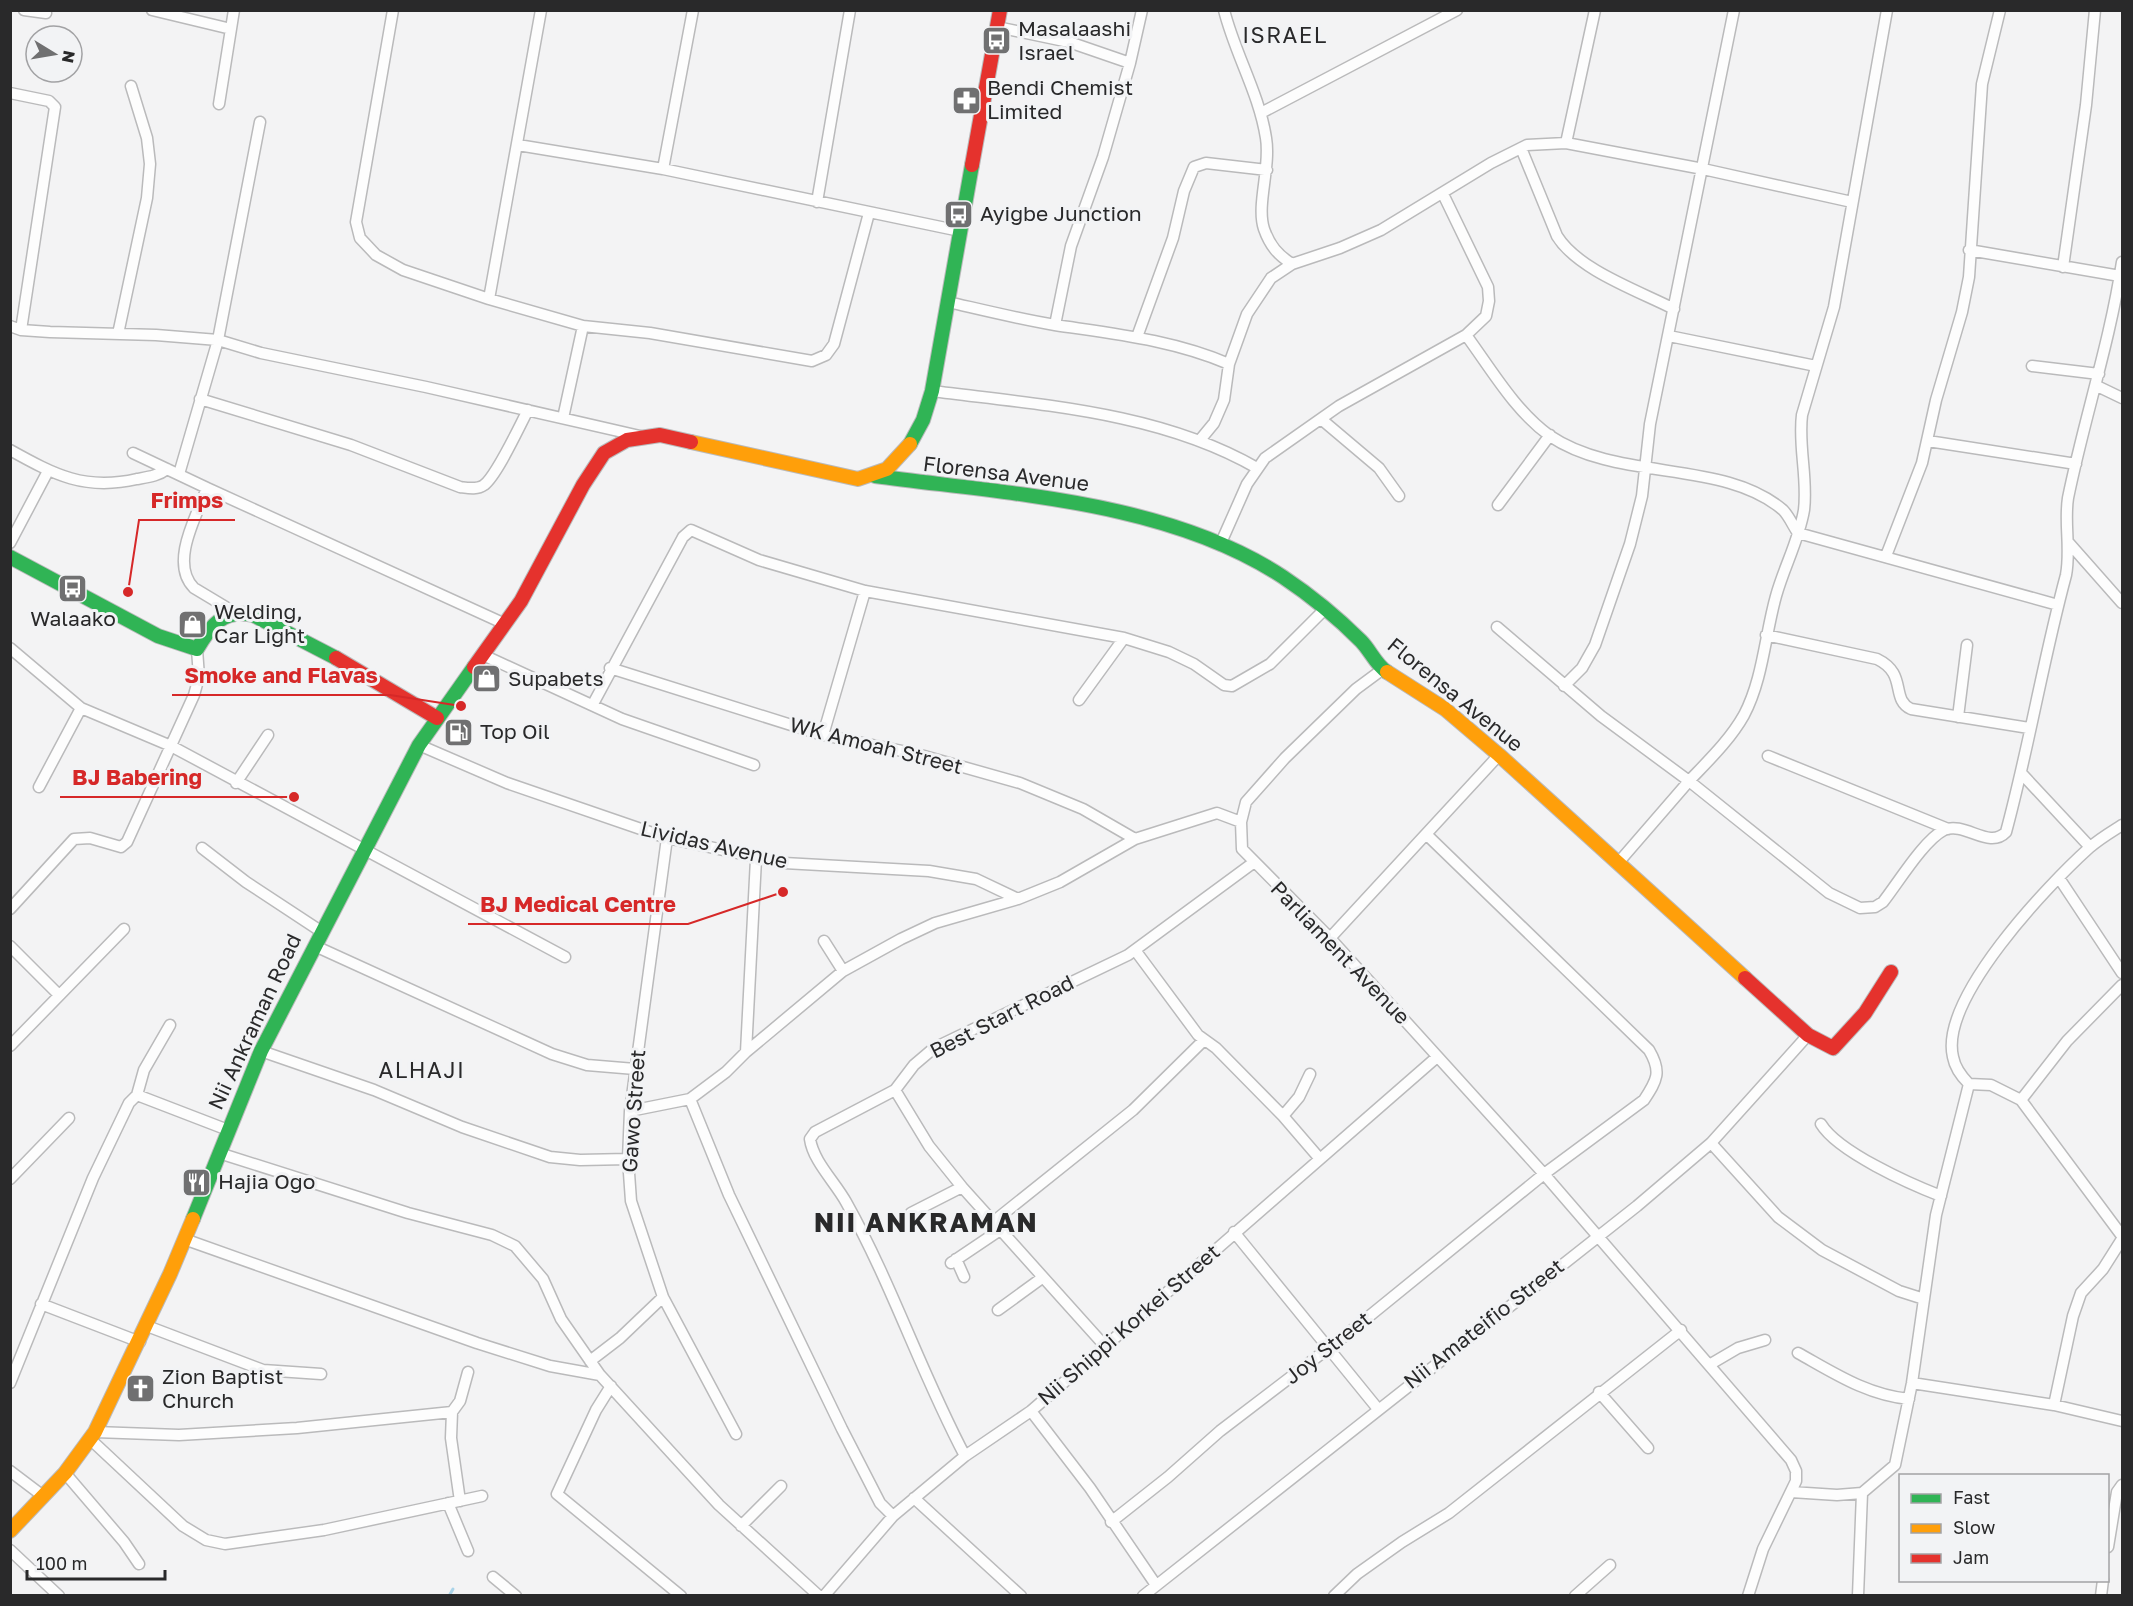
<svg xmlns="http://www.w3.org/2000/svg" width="2133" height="1606" font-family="'Golos Text',sans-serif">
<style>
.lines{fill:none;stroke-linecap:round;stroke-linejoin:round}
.stream{stroke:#aad4e9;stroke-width:3}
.street-casing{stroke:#bababb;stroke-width:13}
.fast-casing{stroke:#bababb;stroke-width:16}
.slow-casing{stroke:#bababb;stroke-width:16}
.jam-casing{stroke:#bababb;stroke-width:16}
.street{stroke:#fdfdfd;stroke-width:10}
.fast{stroke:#30b455;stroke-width:14}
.slow{stroke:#ff9f0a;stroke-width:14}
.jam{stroke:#e5322d;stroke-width:14}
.labels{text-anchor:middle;stroke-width:6;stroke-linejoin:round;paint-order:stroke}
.poi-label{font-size:21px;fill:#29292a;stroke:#f2f3f5;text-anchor:start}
.street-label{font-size:21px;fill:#29292a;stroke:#f2f3f5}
.neighbourhood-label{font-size:22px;letter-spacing:1.5px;fill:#29292a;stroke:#f2f3f5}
.district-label{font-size:27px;font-weight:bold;letter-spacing:1.5px;fill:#29292a;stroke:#f2f3f5}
.leader{fill:none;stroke:#d62828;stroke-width:2}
.callout-dot{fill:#d62828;stroke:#f2f3f5;stroke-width:2}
.callout-label{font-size:22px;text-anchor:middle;font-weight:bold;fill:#d62828;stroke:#f2f3f5;stroke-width:6;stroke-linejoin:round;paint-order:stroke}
</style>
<rect width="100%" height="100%" fill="#f3f3f4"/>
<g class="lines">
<!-- stream -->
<path class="stream" d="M449 1596 453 1589"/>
<defs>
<path id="street" d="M24 10 46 13
M152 10 231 29
M393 10 356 222 360 238 376 255 403 270 489 299 583 326 650 333 812 361 826 355 834 344 869 213
M1224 10C1235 54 1259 93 1266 138 1271 167 1256 205 1264 229 1270 246 1278 255 1292 264
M997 27 1069 42 1130 63
M10 93 49 101 55 107 21 330
M219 104 234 10
M1261 113 1457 10
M1566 143 1595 10
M518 145 663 169 960 231
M1521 148 1557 236C1578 270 1639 291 1674 309
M663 169 693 10
M817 202 850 10
M1969 250 2120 276
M2063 267 2086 105 2095 10
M489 299 541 10
M948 302C983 310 1019 319 1055 325 1115 334 1173 340 1229 364
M1055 325 1071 246 1103 157 1130 63 1142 10
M10 326 21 330 50 332 156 335 218 340 261 353 426 387 640 436
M118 334 147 198 150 164 147 138 131 86
M1466 335C1491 369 1515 411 1550 436 1618 482 1724 459 1783 510 1789 516 1793 526 1798 533L2058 605
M1669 336 1816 366
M1137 337 1173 238 1184 191 1194 167 1206 163 1267 170
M2032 366 2099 374
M2097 386 2122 398
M932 391C1041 405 1160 412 1257 468
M200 399 351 445 460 487C468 488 477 490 484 485 497 475 519 427 528 410
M563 418 583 326
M1321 419 1379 468 1399 496
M1200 440 1214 423 1224 400 1229 364 1247 314 1271 278 1292 264 1340 248 1381 230 1491 163 1527 145 1566 143 1703 169 1852 202
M1928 441 2076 464
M10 450C55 475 85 491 137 479 148 477 158 476 167 469
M133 453 207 488C197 515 169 563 194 588L234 612
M179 474 218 340 260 122
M207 488 505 624
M1498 505 1550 435
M10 543 48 471
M2069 543 2122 603
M1220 545 1247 484 1265 458 1339 406 1466 335 1486 316 1489 301 1488 287 1443 194
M1886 556 1922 463 1936 400 1962 312 1969 277 1982 84 2000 10
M1497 627 1601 716 1689 781C1708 761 1730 740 1744 715 1763 679 1765 635 1776 596 1784 567 1799 540 1804 510 1808 478 1798 446 1802 415L1834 307 1887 10
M1766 635 1877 659C1908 674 1890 699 1911 709L2029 728
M10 648 81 708 171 746 565 957
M483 655 622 719 754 765
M610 668 823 735 917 754 1020 783 1083 809 1135 839
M1383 669 1356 689 1285 758 1246 802 1241 822 1242 849 1330 938 1544 1174 1791 1460 1796 1471V1481L1763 1549 1748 1596
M1564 686 1582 668 1595 645 1630 544 1642 496 1650 424 1734 10
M1079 700 1124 638
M593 704 683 537 691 530 759 560 865 591 1124 638 1169 652 1194 664 1224 685 1232 686 1270 664 1325 609
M1958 717 1967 645
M823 735 865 591
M419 745 507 783 667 838 784 863 929 871 976 879 1018 899
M1768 756 1948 829
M2022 774 2090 847
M236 783 268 735
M39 787 81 708
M2122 825C2111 832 2099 839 2089 848 2048 885 1939 999 1953 1057 1955 1068 1962 1077 1969 1084L1991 1085 2021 1100 2122 1236
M667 838 630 1111 628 1159 631 1201 663 1297 736 1434
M202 848 246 882 322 932
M1618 863 1689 781 1829 893 1860 908 1875 907 1883 902C1898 883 1924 840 1944 830 1965 821 1989 850 2006 832 2029 747 2043 660 2066 575 2071 549 2064 523 2068 498 2084 419 2110 342 2122 262
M2059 878 2122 973
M10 909 74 839 90 838 121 847 127 842 194 695 199 677 197 649
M1330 938 1499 755
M824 941 843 971
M10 946 58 994
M315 946 552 1054 587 1065 635 1069
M1135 950 1198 1035 1216 1048 1283 1116 1320 1159
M10 1046 124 929
M261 1051 374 1090 462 1127 550 1157 580 1160 628 1159
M746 1052 756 859
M895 1090 929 1146 962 1187 1104 1345
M137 1095 144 1070 170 1025
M690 1099 729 1195 842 1429 880 1503 893 1516
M2021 1100 2067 1041 2122 985
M630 1111 690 1099 726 1072 746 1052 843 971 901 939 935 923 1018 899 1060 882 1135 839 1217 813 1241 822
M1283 1116 1299 1097 1310 1074
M1821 1124C1838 1152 1910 1184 1941 1196
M1711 1143 1778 1217 1822 1250 1899 1291 1924 1299
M10 1179 69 1118
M911 1213 962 1187
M993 1222 1133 1110 1204 1040
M1234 1232 1378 1409
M184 1239 477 1343 550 1366 600 1375 561 1319 543 1279 515 1246 492 1235 408 1213 219 1153
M956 1259 964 1277
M951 1263 1000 1230
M41 1304 140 1342
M998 1310 1042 1278
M147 1326 263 1370 321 1374
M1798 1353C1834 1373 1867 1395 1909 1399
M590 1361 620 1338 663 1297
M1709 1365 1738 1348 1765 1340
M600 1375 719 1505 819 1596
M10 1383 93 1178 129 1103 137 1095 228 1130
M1912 1383 2054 1405 2122 1421
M611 1386 596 1410 557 1494 681 1596
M1599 1392 1648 1448
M2054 1405 2073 1316 2081 1293 2103 1269 2122 1239
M1031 1411 1090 1488 1156 1585
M452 1412 451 1438 460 1501
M95 1432 179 1435 297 1428 452 1412 460 1401 468 1372
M90 1439 183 1526 206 1540 225 1544 324 1530 482 1496
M965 1456C921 1373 892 1284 846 1202 835 1182 813 1161 810 1139L815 1132 895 1090 914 1065 934 1048 1128 955 1253 863
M10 1471 43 1496
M65 1473 124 1542 139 1564
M1791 1492 1837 1495 1862 1493 1895 1465 1912 1383 1936 1215 1969 1084
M914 1498 1021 1596
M448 1503 468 1551
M1111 1522 1168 1477 1220 1431 1351 1331 1544 1174 1644 1100C1657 1080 1662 1072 1649 1050L1426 834
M741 1526 781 1486
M2108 1547 2117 1492 2122 1485
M10 1550 59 1596
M493 1577 516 1596
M824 1596 893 1516 965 1456 1031 1411 1437 1057
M1143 1596 1637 1206 1711 1143 1808 1035
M1334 1596 1357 1574 1402 1542 1449 1513 1681 1330
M1575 1596 1610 1565
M1858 1596 1862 1493
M2101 1596 2103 1580"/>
<path id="fast" d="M910 444 923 420 932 391 972 165
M875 476C1008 494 1168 501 1283 577 1310 595 1338 618 1361 641 1370 650 1376 665 1387 672
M10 557 158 636 197 649C211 625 223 609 253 615L336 658
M193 1219 261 1051 419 745 474 667"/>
<path id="slow" d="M691 442 858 479 887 469 910 444
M1387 672 1445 709 1499 755 1745 978
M10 1531 65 1473 95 1432 170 1274 193 1219"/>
<path id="jam" d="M972 165 1000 10
M336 658 437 718
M474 667 521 601 583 485 604 453 627 440 660 435 691 442
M1745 978 1808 1035 1833 1048 1865 1013 1891 972"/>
</defs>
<!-- street casing -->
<use href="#street" class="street-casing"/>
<!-- fast casing -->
<use href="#fast" class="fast-casing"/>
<!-- slow casing -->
<use href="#slow" class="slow-casing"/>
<!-- jam casing -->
<use href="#jam" class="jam-casing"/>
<!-- street -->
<use href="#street" class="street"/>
<!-- fast -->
<use href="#fast" class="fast"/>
<!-- slow -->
<use href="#slow" class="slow"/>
<!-- jam -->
<use href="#jam" class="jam"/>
</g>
<!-- icons -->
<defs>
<symbol id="bus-square" viewBox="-11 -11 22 22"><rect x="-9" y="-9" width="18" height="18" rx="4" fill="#707071" stroke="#f2f3f5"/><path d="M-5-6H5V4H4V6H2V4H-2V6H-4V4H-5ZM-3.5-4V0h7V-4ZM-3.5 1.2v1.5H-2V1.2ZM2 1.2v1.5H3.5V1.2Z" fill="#fff"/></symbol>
<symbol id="pharmacy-square" viewBox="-11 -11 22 22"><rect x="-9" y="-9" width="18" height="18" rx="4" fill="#707071" stroke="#f2f3f5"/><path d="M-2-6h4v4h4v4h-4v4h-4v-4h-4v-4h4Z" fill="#fff"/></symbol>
<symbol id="shop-square" viewBox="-11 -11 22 22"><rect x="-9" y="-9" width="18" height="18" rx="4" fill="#707071" stroke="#f2f3f5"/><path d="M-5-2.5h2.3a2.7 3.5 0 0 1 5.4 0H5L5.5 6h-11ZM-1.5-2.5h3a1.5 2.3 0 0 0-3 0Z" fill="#fff"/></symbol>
<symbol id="fuel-square" viewBox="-11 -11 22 22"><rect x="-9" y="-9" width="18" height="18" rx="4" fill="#707071" stroke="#f2f3f5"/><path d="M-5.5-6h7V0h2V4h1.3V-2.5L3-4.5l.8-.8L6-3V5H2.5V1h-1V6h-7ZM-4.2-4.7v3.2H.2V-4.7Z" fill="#fff"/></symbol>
<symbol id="restaurant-square" viewBox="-11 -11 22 22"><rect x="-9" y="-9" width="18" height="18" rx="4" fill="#707071" stroke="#f2f3f5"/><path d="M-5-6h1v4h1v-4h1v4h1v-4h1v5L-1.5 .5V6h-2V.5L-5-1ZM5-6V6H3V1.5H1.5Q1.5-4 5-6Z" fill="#fff"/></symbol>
<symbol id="church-square" viewBox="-11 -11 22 22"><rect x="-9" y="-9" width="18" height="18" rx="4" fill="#707071" stroke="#f2f3f5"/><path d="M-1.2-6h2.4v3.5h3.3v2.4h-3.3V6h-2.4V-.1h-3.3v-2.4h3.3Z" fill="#fff"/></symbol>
</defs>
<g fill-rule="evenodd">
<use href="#bus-square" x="980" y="24" width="33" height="33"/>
<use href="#pharmacy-square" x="950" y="84" width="33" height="33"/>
<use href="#bus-square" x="942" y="198" width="33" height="33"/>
<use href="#bus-square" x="56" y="572" width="33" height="33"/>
<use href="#shop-square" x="176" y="608" width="33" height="33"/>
<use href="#shop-square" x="470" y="662" width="33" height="33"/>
<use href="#fuel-square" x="442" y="716" width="33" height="33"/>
<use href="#restaurant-square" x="180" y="1166" width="33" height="33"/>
<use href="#church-square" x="124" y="1372" width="33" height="33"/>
</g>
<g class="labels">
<!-- poi labels -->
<g class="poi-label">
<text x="1018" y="36">Masalaashi<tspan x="1018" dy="24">Israel</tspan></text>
<text x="987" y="95">Bendi Chemist<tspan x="987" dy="24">Limited</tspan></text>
<text x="980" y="221">Ayigbe Junction</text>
<text x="214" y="619">Welding,<tspan x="214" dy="24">Car Light</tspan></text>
<text x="73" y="626" text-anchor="middle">Walaako</text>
<text x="508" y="686">Supabets</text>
<text x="480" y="739">Top Oil</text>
<text x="218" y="1189">Hajia Ogo</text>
<text x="162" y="1384">Zion Baptist<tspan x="162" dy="24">Church</tspan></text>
</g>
<!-- street labels -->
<g class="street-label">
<text transform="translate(1006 474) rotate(7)" y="7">Florensa Avenue</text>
<text transform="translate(1455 695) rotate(39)" y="7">Florensa Avenue</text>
<text transform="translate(876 746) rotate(14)" y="7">WK Amoah Street</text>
<text transform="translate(714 845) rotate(13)" y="7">Lividas Avenue</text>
<text transform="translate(1340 953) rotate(46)" y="7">Parliament Avenue</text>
<text transform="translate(1002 1017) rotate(-27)" y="7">Best Start Road</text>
<text transform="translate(255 1022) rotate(-65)" y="7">Nii Ankraman Road</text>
<text transform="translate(634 1111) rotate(-86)" y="7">Gawo Street</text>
<text transform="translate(1484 1324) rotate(-38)" y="7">Nii Amateifio Street</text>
<text transform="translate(1129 1325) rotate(-41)" y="7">Nii Shippi Korkei Street</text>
<text transform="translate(1328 1348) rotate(-38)" y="7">Joy Street</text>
</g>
<!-- neighbourhood labels -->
<g class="neighbourhood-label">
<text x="1285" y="43">ISRAEL</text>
<text x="422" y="1078">ALHAJI</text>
</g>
<!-- district labels -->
<g class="district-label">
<text x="926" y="1232">NII ANKRAMAN</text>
</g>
</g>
<!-- callouts -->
<path class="leader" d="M128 592L139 520H235M461 706L390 695H172M294 797L214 797H60M783 892L688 924H468"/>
<g class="callout-dot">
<circle cx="128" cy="592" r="6"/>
<circle cx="461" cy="706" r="6"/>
<circle cx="294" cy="797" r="6"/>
<circle cx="783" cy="892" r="6"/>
</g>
<g class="callout-label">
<text x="187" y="508">Frimps</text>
<text x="281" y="683">Smoke and Flavas</text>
<text x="137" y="785">BJ Babering</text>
<text x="578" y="912">BJ Medical Centre</text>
</g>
<!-- border -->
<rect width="2133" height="1606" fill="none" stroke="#29292a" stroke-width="24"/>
<!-- legend -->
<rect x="1899" y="1474" width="210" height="108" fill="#f2f3f5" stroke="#a2a2a4" stroke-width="1.5"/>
<rect x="1911" y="1494" width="30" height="9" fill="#30b455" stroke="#a2a2a4" stroke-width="1.5"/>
<text x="1953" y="1504" font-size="18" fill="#29292a">Fast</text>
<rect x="1911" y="1524" width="30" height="9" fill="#ff9f0a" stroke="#a2a2a4" stroke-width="1.5"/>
<text x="1953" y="1534" font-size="18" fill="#29292a">Slow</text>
<rect x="1911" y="1554" width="30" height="9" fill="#e5322d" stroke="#a2a2a4" stroke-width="1.5"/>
<text x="1953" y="1564" font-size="18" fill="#29292a">Jam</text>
<!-- north arrow -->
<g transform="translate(54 54) rotate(101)"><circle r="28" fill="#f2f3f5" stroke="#a2a2a4" stroke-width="1.5"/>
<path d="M0-4.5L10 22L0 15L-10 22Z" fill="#707071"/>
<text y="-9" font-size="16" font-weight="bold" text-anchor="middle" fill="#29292a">N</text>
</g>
<!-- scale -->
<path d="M27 1570v9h138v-9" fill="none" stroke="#29292a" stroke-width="3"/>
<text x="36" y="1570" font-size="18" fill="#29292a" stroke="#f2f3f5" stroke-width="4.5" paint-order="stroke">100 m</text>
</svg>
